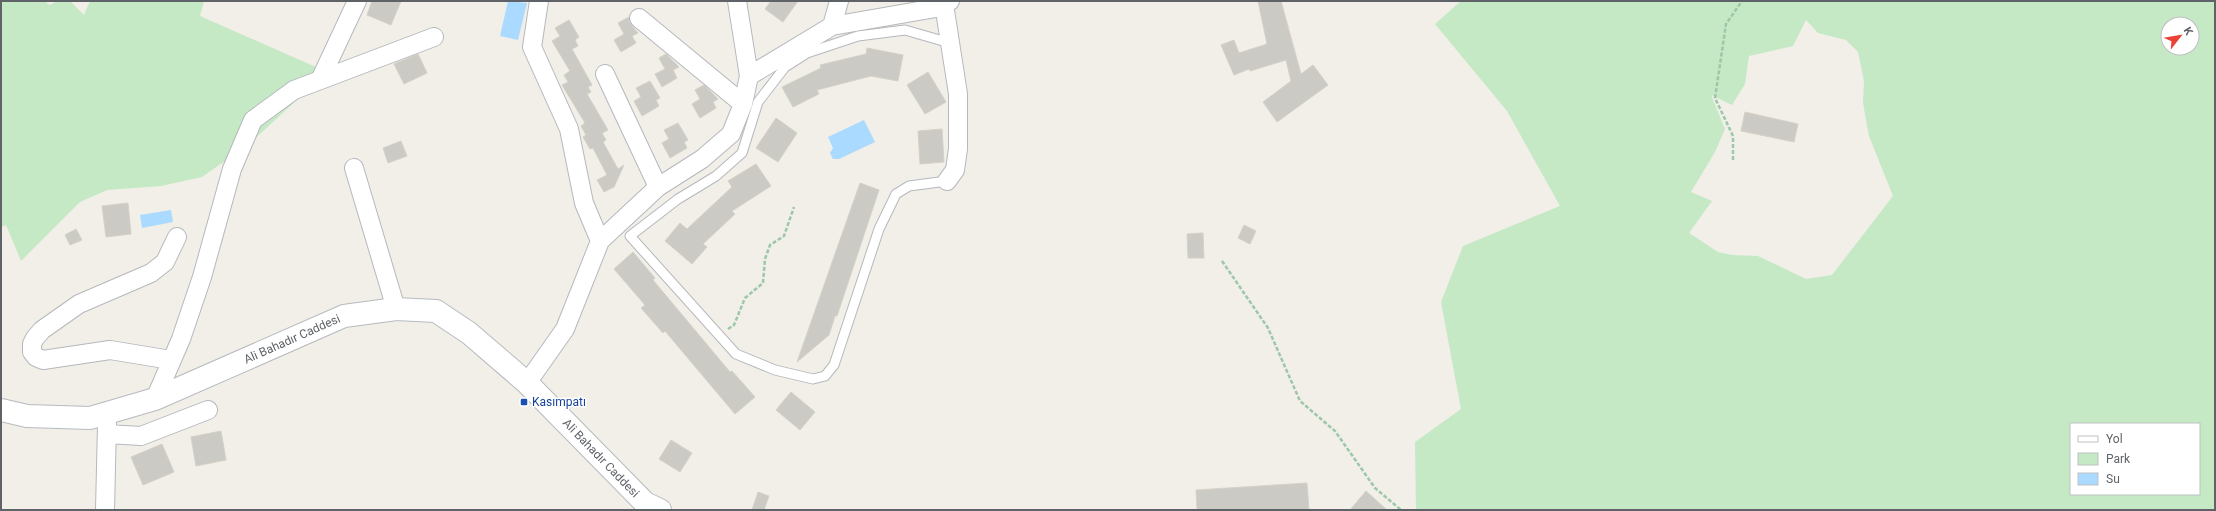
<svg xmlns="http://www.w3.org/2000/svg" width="2216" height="511" font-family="Roboto,sans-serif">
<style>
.green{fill:#c5e8c5;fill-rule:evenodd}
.water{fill:#aadaff}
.building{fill:#cccac5;stroke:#d6d1c6}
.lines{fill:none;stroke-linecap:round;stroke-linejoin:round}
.service-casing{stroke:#b5b8bc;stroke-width:11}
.minor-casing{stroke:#b5b8bc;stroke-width:20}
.secondary-casing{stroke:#b6babf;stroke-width:24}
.path{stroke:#9cc7a9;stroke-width:2.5;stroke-dasharray:4 2;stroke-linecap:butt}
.service{stroke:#fff;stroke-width:9}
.minor{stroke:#fff;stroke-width:18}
.secondary{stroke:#fff;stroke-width:22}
.transit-dot{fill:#1a4fb4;stroke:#fff;stroke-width:1.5}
.labels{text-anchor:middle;stroke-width:3;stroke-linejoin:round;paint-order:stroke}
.street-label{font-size:12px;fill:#5f6368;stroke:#fff}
.transit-label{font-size:12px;fill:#164399;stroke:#fff;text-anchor:start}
</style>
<rect width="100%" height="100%" fill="#f1efe8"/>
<!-- green -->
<path class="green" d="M1 1H44L50 5 57 1H70L84 15 90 1H204L200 16 327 72 248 145 202 177 161 186 107 190 80 202 21 261 6 225 1 227Z
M1461 1H2215V510H1416L1415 442 1461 409 1441 302 1463 246 1560 206 1507 111 1435 24ZM1806 20 1818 33 1846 40 1858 52 1864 81 1863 103 1869 136 1893 196 1832 275 1806 279 1758 256 1732 255 1718 252 1689 233 1712 201 1691 192 1715 152 1725 129 1711 95 1732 105 1745 84 1749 56 1793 46ZM2168 24H2192V48H2168ZM2071 424H2199V494H2071Z"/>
<!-- water -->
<path class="water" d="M508 1 527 3 518 40 500 36Z
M864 120 875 142 839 159H833L830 153 833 148 828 137Z
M171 210 173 222 142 228 140 215Z"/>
<!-- building -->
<path class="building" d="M372 1H401L391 25 367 15Z
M771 1H798L783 22 765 9Z
M1258 1H1281L1301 74 1313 65 1328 85 1277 122 1263 102 1291 81 1286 60 1250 71 1249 69 1234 75 1221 45 1234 40 1239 53 1267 44Z
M629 17V22L638 33 632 36 636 43 621 52 614 40 624 34 618 23Z
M569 20 579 37 575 40 578 46 572 49 592 85 588 87 591 92 587 94 608 130 602 133 606 140 603 142 618 169 624 165 614 187 604 192 597 180 607 175 593 148 590 149 583 137 586 135 581 126 585 123 562 85 568 82 564 75 570 71 552 41 560 36 555 28Z
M867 48 903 55 898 81 871 76 817 90 819 94 793 107 782 87 821 68 820 65 866 54Z
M418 54 427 73 404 84 394 64Z
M666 54 679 67 673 70 677 78 662 87 655 74 665 69 659 58Z
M928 72 946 102 925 114 907 85Z
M650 81 660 98 656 100 659 106 642 116 634 101 641 97 636 88Z
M704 85 718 99 713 102 716 108 700 118 692 104 700 99 695 90Z
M1745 112 1798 124 1794 142 1741 131Z
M776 118 797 133 778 162 756 148Z
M678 123 688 140 684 142 687 148 670 158 662 143 669 139 664 130Z
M942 129 944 162 920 164 918 131Z
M401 141 407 156 388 163 383 148Z
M756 164 771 186 732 211 735 214 703 244 707 247 692 264 665 241 680 223 687 229 732 187 728 181Z
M860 183 879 190 837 316H835L829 335 797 362Z
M128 203 131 234 106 237 102 206Z
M1244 225 1256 231 1250 244 1238 238Z
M76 229 82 240 70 245 65 235Z
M1203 233 1204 258H1188L1187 234Z
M633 252 655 278 653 280 730 372 732 371 755 397 735 414 665 331 663 333 641 308 645 305 614 269Z
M791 392 815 412 800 430 776 410Z
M221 431 226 460 196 466 191 437Z
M671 440 692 453 680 472 659 459Z
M162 444 174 472 143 485 131 457Z
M1307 483 1309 510H1197L1196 490Z
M1366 491 1387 510H1350Z
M758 492 769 496 764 510H752Z"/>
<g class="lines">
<defs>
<path id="service" d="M947 181 909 186 896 194 879 229 834 365 825 376 813 379 775 370 736 354 630 236 678 199 716 176 742 153 758 102 785 67 807 53 858 36 905 30 950 43"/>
<path id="minor" d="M539 1 532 47 569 129 584 203 600 241
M944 4 958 94V149L955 170 947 181
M639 18 743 104
M832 26 839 1
M605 74 658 187
M749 76 832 26 936 8 950 1
M320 80 357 1
M354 168 396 309
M171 360 110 350 43 360 36 357 32 352V344L35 338 42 330 79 304 151 273 165 262 177 237
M527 383 565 329 600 241 658 187 702 159 731 134 743 104 749 76 737 1
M155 399 181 339 202 277 232 169 253 120 294 90 434 37
M107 434 141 436 208 410
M105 510 107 424"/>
<path id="secondary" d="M1 410 27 416 90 418 155 399 344 316 396 309 436 311 469 333 527 383 645 503 660 510"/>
</defs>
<!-- service casing -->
<use href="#service" class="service-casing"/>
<!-- minor casing -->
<use href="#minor" class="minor-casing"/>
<!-- secondary casing -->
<use href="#secondary" class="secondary-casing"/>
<!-- path -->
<path class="path" d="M1733 160V136L1715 98 1726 24 1742 1
M1222 261 1268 328 1300 401 1335 431 1375 488 1401 510
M728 329 734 325 745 298 763 283 765 259 770 245 784 236 794 207"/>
<!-- service -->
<use href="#service" class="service"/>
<!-- minor -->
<use href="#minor" class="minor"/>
<!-- secondary -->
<use href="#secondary" class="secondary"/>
</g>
<!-- markers -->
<rect class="transit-dot" x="520" y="398" width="8" height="8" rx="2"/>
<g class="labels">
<!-- street labels -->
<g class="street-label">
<text transform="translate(292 339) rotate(-24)" y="4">Ali Bahadır Caddesi</text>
<text transform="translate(601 458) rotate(46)" y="4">Ali Bahadır Caddesi</text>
</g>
<!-- transit labels -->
<g class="transit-label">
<text x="532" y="406">Kasımpatı</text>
</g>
</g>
<!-- border -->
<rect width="2216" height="511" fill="none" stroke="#5f6368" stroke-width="4"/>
<!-- legend -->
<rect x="2070" y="423" width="130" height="72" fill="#ffffff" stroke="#bfc1c3"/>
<rect x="2078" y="436" width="20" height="6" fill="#ffffff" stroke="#bfc1c3"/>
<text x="2106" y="443" font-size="12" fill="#5f6368">Yol</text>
<rect x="2078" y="453" width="20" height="12" fill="#c5e8c5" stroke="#bfc1c3"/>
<text x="2106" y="463" font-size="12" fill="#5f6368">Park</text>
<rect x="2078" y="473" width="20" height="12" fill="#aadaff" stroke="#bfc1c3"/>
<text x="2106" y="483" font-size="12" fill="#5f6368">Su</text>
<!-- north arrow -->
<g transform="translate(2180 36) rotate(59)"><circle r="19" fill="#ffffff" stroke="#bfc1c3"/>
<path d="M0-3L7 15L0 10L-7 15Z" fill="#ea4335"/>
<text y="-6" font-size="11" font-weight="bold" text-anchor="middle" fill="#5f6368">K</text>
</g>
</svg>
